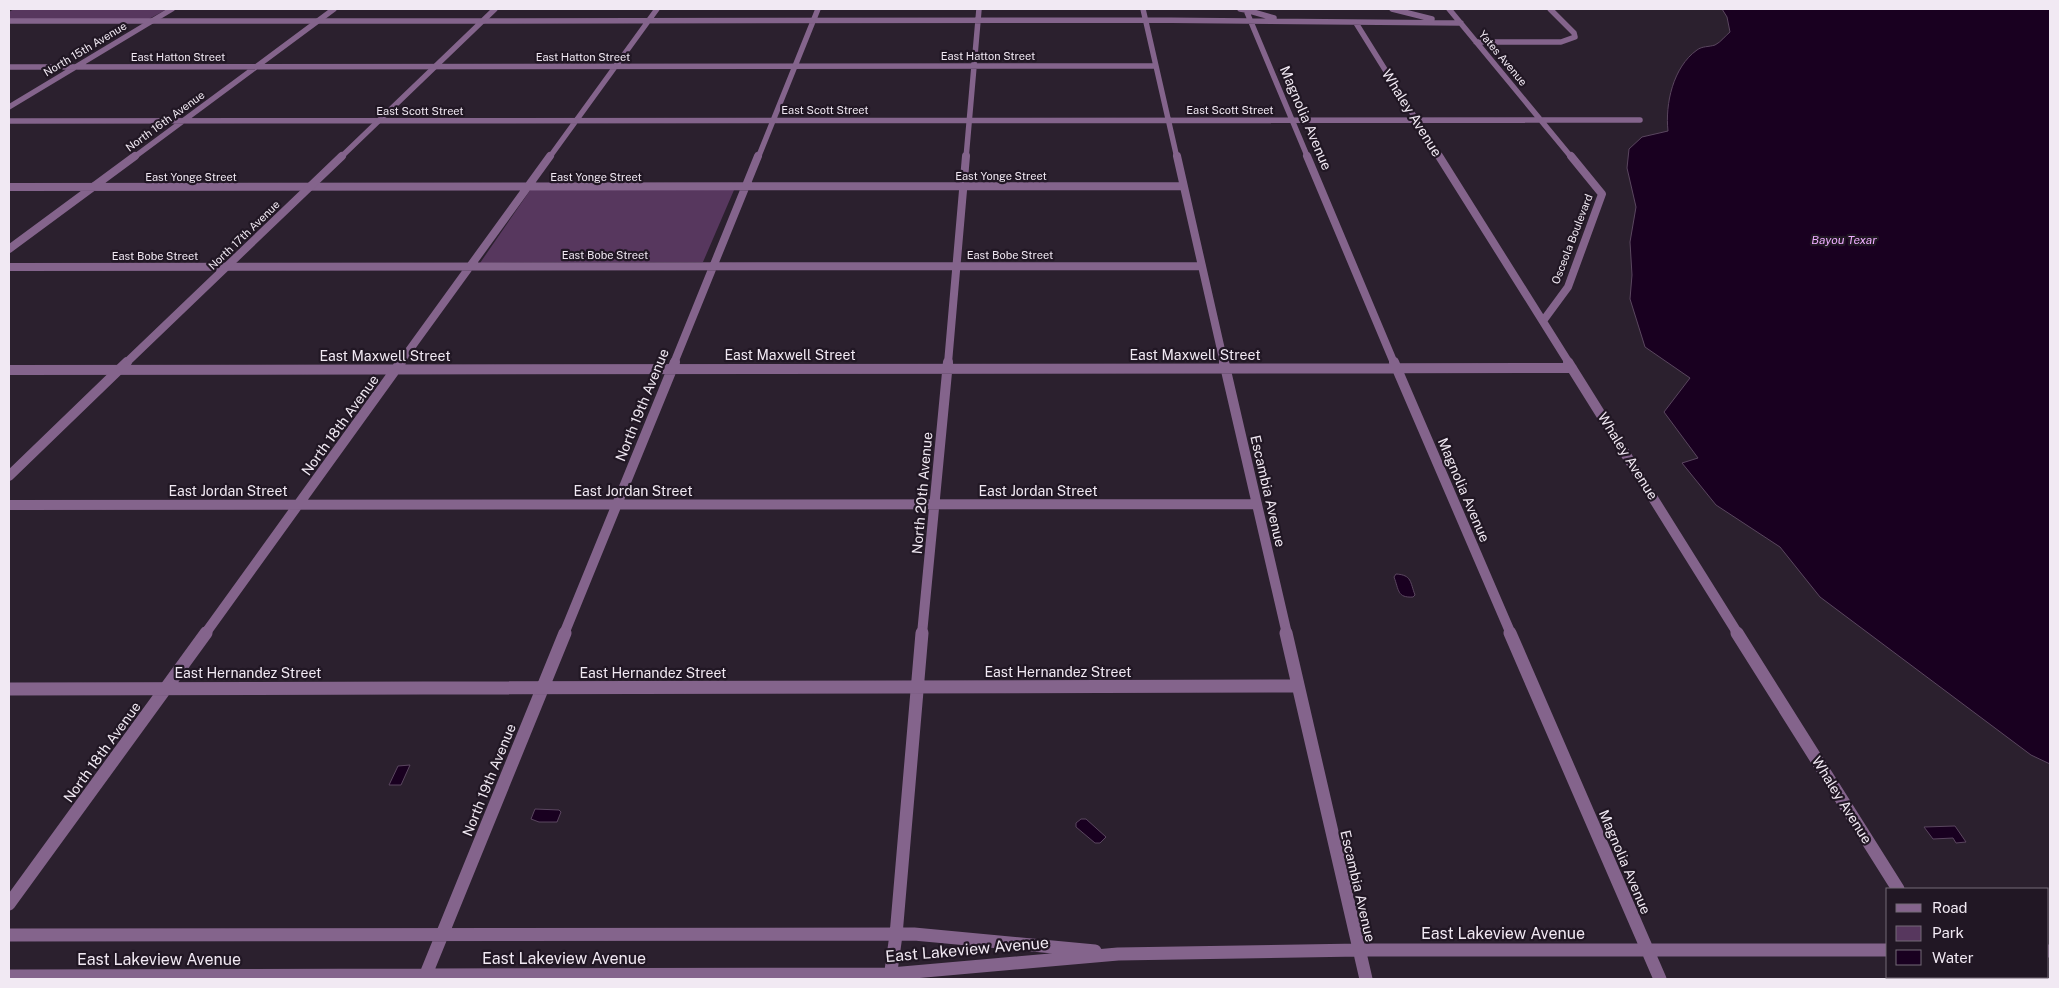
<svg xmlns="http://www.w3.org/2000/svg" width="2059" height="988" font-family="'Public Sans',sans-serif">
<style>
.green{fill:#57375e}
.water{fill:#190020;stroke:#5a465f}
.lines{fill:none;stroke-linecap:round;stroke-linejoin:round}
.minor-far3{stroke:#84648c;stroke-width:5.5}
.minor-far2{stroke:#84648c;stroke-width:8}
.minor-far1{stroke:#84648c;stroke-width:10}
.minor{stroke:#84648c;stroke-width:13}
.tertiary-far2{stroke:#84648c;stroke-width:5.5}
.tertiary-far1{stroke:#84648c;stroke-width:8}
.tertiary{stroke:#84648c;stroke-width:10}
.labels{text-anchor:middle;stroke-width:4.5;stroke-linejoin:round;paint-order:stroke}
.far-street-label{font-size:11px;fill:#f1e9f3;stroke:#211724}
.far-water-label{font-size:12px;font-style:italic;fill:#eeadfe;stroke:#211724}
.street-label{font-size:14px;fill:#f1e9f3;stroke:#211724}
.near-street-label{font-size:16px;fill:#f1e9f3;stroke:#211724}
</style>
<rect width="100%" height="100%" fill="#2b202e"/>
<!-- green -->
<path class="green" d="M14 9H167L149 19H9V12Z
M531 189 734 190 703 262 480 263Z"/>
<!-- water -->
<path class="water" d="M1722 9H2050V764L2031 755 1820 597 1780 547 1716 505 1682 463 1698 458 1664 412 1690 378 1645 347 1630 299 1632 275 1630 242 1636 207 1627 168 1629 149 1642 137 1668 131C1665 104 1673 67 1697 50 1702 46 1709 47 1715 45 1721 42 1725 36 1730 32L1727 17Z
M1396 574C1412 575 1410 582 1415 595L1413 597C1397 598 1399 590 1394 577Z
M410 765 401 785H389L398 766Z
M535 809 559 810 561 812 557 822H539L531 819Z
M1081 819H1086L1106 837 1100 843H1095L1076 827V823Z
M1955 826 1966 842 1956 843 1953 838 1933 839 1924 827Z"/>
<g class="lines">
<!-- minor-far3 -->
<path class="minor-far3" d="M1143 9 1177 158
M1240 9 1246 10 1308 158
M1392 9 1432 19
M1449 9 1572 158
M1246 10 1274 18
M483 21 1146 20 1461 23
M1356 23 1440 158
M1476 42H1561L1575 37 1574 33 1550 9
M9 67 1156 66
M9 107 172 9
M9 121 1640 120
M133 158 334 9
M549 158 657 9
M758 158 818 9
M966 158 979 9"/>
<!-- minor-far2 -->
<path class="minor-far2" d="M1177 156 1224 363
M1307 156 1394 363
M1439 156 1569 363
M9 187 1183 186
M9 249 135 156
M9 267 1202 266
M1543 321 1568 287 1602 194 1571 156
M400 363 550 156
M674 363 758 156
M948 363 966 156"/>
<!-- minor-far1 -->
<path class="minor-far1" d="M1224 362 1287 634
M1394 362 1511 634
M1568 362 1738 634
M9 370 1572 368
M9 505 1257 504
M205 634 401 362
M564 634 675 362
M922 634 948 362"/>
<!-- minor -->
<path class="minor" d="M1286 633 1366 979
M1510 633 1660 979
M1737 633 1898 889
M9 689 1297 686
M9 904 206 633
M9 935 914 934 1095 951
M2048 951H2050
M9 976 891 974 1118 954 1360 950H1888
M1953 977 1955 979
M890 978 896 935 922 633
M424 979 565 633"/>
<!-- tertiary-far2 -->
<path class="tertiary-far2" d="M9 21H483
M340 158 495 9"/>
<!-- tertiary-far1 -->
<path class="tertiary-far1" d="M126 363 342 156"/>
<!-- tertiary -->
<path class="tertiary" d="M9 476 127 362"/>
</g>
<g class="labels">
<!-- far-street labels -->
<g class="far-street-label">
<text transform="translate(85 49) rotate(-31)" y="4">North 15th Avenue</text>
<text x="988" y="60">East Hatton Street</text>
<text x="178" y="61">East Hatton Street</text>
<text x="583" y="61">East Hatton Street</text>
<text transform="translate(1503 58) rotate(50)" y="4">Yates Avenue</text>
<text x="825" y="114">East Scott Street</text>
<text x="1230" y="114">East Scott Street</text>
<text x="420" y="115">East Scott Street</text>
<text transform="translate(165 121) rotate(-36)" y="4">North 16th Avenue</text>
<text x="1001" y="180">East Yonge Street</text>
<text x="191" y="181">East Yonge Street</text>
<text x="596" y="181">East Yonge Street</text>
<text transform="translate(244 235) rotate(-44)" y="4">North 17th Avenue</text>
<text transform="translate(1572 239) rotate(-69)" y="4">Osceola Boulevard</text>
<text x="605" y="259">East Bobe Street</text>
<text x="1010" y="259">East Bobe Street</text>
<text x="155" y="260">East Bobe Street</text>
</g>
<!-- far-water labels -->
<g class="far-water-label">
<text x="1844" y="244">Bayou Texar</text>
</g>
<!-- street labels -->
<g class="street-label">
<text transform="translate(1412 113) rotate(58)" y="5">Whaley Avenue</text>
<text transform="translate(1306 118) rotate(67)" y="5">Magnolia Avenue</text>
<text x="790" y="360">East Maxwell Street</text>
<text x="1195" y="360">East Maxwell Street</text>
<text x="385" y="361">East Maxwell Street</text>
<text transform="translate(642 405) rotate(-68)" y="5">North 19th Avenue</text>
<text transform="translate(340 425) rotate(-54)" y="5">North 18th Avenue</text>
<text transform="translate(1628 456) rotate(58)" y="5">Whaley Avenue</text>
<text transform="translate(1464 490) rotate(67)" y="5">Magnolia Avenue</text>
<text x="228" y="496">East Jordan Street</text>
<text x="633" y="496">East Jordan Street</text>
<text x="1038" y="496">East Jordan Street</text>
<text transform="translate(1268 491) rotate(77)" y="5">Escambia Avenue</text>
<text transform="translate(922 493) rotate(-85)" y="5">North 20th Avenue</text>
<text x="1058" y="677">East Hernandez Street</text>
<text x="248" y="678">East Hernandez Street</text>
<text x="653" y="678">East Hernandez Street</text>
<text transform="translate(102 752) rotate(-54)" y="5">North 18th Avenue</text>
<text transform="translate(489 780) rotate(-68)" y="5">North 19th Avenue</text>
<text transform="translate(1842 800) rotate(58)" y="5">Whaley Avenue</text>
<text transform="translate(1625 862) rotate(67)" y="5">Magnolia Avenue</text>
<text transform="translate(1358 886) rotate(77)" y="5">Escambia Avenue</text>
</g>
<!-- near-street labels -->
<g class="near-street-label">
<text x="1503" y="939">East Lakeview Avenue</text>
<text transform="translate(967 949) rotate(-5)" y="6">East Lakeview Avenue</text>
<text x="564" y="964">East Lakeview Avenue</text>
<text x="159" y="965">East Lakeview Avenue</text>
</g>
</g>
<!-- border -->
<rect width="2059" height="988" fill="none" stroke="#f1e9f3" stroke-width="20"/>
<!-- legend -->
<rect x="1886" y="888" width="162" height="90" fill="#211724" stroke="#746b77"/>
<rect x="1896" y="904" width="25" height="8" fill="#84648c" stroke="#746b77"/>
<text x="1932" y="913" font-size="15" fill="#f1e9f3">Road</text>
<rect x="1896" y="926" width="25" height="15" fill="#57375e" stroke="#746b77"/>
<text x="1932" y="938" font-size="15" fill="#f1e9f3">Park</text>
<rect x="1896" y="950" width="25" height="15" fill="#190020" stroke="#746b77"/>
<text x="1932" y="963" font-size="15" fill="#f1e9f3">Water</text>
</svg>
